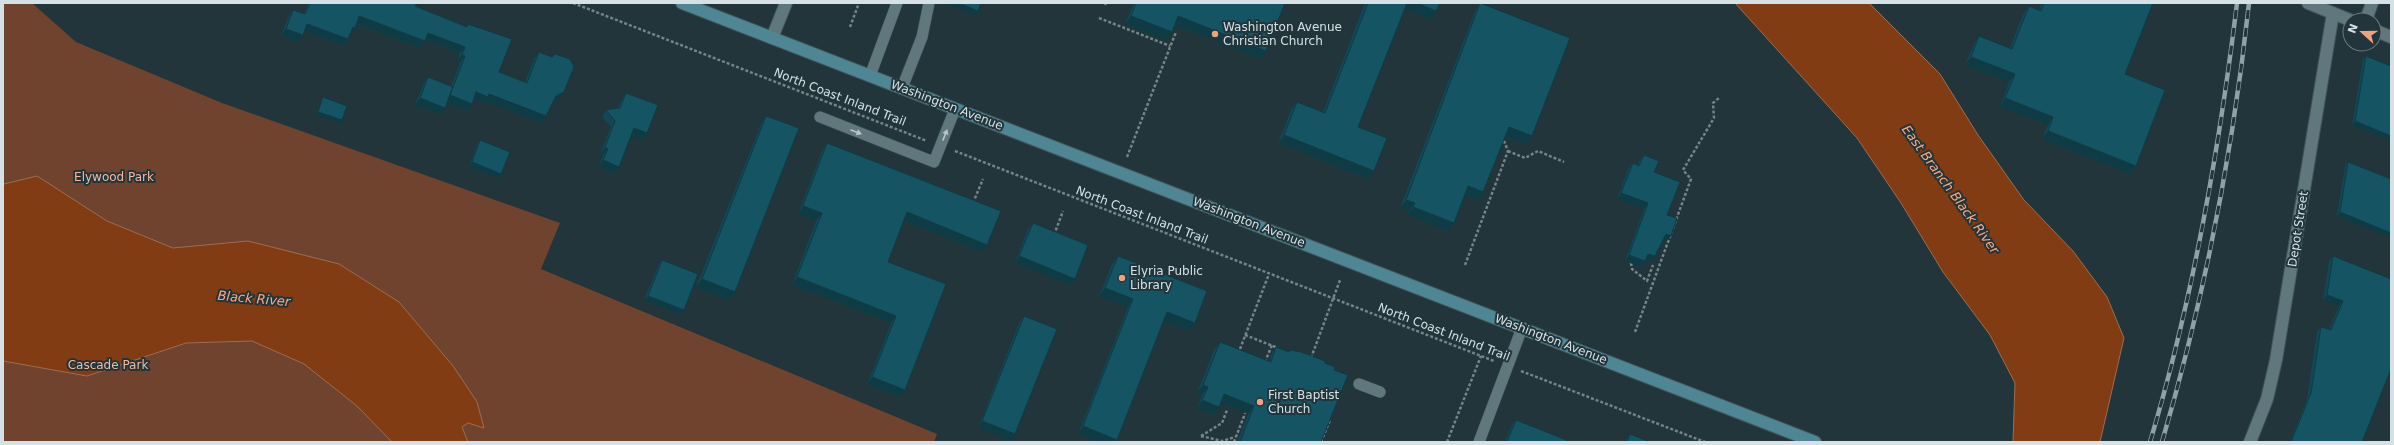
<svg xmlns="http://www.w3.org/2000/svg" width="2394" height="445" font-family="'DejaVu Sans',sans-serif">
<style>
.green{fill:#6f432d}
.water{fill:#823c13;stroke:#9b6e52}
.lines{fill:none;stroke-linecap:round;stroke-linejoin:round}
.lane-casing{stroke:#415459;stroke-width:12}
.street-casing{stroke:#415459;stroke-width:14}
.secondary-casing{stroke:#415459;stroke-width:14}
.path{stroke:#748489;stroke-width:2.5;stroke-dasharray:3 2;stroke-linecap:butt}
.lane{stroke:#60777d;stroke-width:11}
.street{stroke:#60777d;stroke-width:12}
.secondary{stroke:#4e8694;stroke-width:12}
.rail-casing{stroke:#92a1a6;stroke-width:4.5}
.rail{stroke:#21353b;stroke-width:3;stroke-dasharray:9;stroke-linecap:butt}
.wall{fill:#124855}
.shaded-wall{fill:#0f3b45}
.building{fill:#155463;stroke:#0f3b45}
.oneway{fill:#b8c6cb}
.poi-dot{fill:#f1a17b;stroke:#21353b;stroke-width:1.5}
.labels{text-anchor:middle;stroke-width:4;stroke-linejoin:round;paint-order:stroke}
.poi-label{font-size:12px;fill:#d5e1e5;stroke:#21353b;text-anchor:start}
.street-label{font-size:12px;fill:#d5e1e5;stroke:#21353b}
.park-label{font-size:12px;fill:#f7b89a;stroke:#21353b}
.water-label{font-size:13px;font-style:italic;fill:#fba880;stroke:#21353b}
</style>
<rect width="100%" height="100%" fill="#21353b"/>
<!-- green -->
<path class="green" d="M3 3H32L76 42 222 103 560 223 541 269 937 434 934 442H3Z"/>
<!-- water -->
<path class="water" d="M1735 3H1869L1940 74 1978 135 2024 200 2073 251 2107 297 2124 338 2100 442H2013L2015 383 1990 335 1943 272 1901 203 1857 138Z
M37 176 107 221 173 248 248 241 339 264 399 302 453 366 477 402 484 428 468 423 462 427 468 442H392L357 406 304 364 252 341 186 343 87 376 3 361V183L4 184Z"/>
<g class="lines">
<defs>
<path id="lane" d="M870 76 897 3
M902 88 922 37 929 3
M820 117 934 162 955 109
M1359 384 1380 392
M1479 442 1522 328"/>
<path id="street" d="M2308 3 2350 20
M2366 20 2372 3
M2374 30 2391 37
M772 38 786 3
M2250 442 2267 399 2276 360 2333 13"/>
<path id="secondary" d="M682 3 1815 442"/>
</defs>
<!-- lane casing -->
<use href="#lane" class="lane-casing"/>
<!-- street casing -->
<use href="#street" class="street-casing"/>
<!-- secondary casing -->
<use href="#secondary" class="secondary-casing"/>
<!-- path -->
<path class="path" d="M573 3 927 141
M1105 5 1106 3
M1099 18 1170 46
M850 27 859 3
M955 151 1494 361
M1508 151 1525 158 1538 151 1564 162
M1127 157 1176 32
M973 203 983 179
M1054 235 1063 211
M1631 263 1632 269 1647 281 1653 265
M1465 265 1508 151 1504 141
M1635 332 1691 179 1683 170 1714 118 1713 103 1719 98
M1245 335 1278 348
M1240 349 1269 274
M1311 358 1340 280
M1265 362 1272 345
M1521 371 1705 442
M1201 436 1222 423 1227 410
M1201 436 1222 441 1235 437
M1234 442 1246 411
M1321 442 1330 420
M1447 442 1481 356"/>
<!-- lane -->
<use href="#lane" class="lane"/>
<!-- street -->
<use href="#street" class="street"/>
<!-- secondary -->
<use href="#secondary" class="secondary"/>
<defs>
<path id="rail" d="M2150 442C2193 299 2219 151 2237 3
M2162 442C2204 299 2233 151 2249 3"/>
</defs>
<!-- rail casing -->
<use href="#rail" class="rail-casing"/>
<!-- rail -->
<use href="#rail" class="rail"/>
</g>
<!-- wall -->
<path class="wall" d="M308 3H417L415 6 466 27 468 24 499 72 525 82 534 59 539 52 560 99 553 102 546 116 541 123 485 101 484 103 474 99 467 111 447 103 440 114 415 105 424 83 428 77 451 86 460 62 457 61 460 53 425 40 420 48 356 24 343 46 305 31 298 42 281 35 289 16 293 10 304 14Z
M1134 3H1285L1261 59 1174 25 1166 40 1125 24Z
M1365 3H1440L1436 11 1431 19 1405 9 1358 127 1374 171 1368 179 1278 143 1291 110 1297 102 1323 112Z
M1480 3 1532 136 1526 144 1505 136 1483 192 1478 200 1465 195 1448 231 1407 215 1409 211 1400 208 1475 11Z
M2041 3H2153L2125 74 2136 166 2130 174 2042 139 2048 125 2000 107 2009 82 1965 65 1974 44 1979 36 2010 48 2023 14 2029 6 2039 10Z
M2366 56 2391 141 2352 125 2363 59Z
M626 93 647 133 642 140 631 135 615 173 599 167 603 155 600 154 611 127 602 117 606 110 618 108 622 99Z
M323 97 340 123 316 114 322 100Z
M766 116 735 292 729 300 696 287 761 124Z
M480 140 501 174 498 178 469 167 477 145Z
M827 143 982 252 904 221 888 262 946 284 905 390 900 397 867 385 891 323 792 285 816 221 798 214 822 151Z
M1644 155 1654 172 1667 215 1671 236 1666 242 1663 241 1655 256 1651 262 1646 260 1641 267 1625 261 1644 209 1617 199 1628 169 1633 163 1638 165 1639 161Z
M2348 162 2391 179 2337 216 2345 166Z
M1033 223 1075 279 1070 285 1015 263 1028 229Z
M1118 256 1195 323 1189 331 1164 321 1078 434 1128 307 1099 296 1112 264Z
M2333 256 2391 279 2362 442H2290L2307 399 2317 332 2321 327 2329 330 2339 306 2323 300 2329 261Z
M662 260 681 315 644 300 659 264Z
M1024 316 1010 441 978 428 1019 323Z
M1220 342 1269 361 1271 355 1276 347 1289 352 1290 350 1325 363 1334 370 1321 442H1237L1248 414 1221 403 1214 415 1197 408 1202 395 1197 393 1214 350Z
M1516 420 1568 442H1505L1512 425Z
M1630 434 1650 442H1625Z"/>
<!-- shaded-wall -->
<path class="shaded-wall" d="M948 3H959L978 11 975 15 947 4Z
M1406 3H1417L1436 11 1431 19 1403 8Z
M359 16 425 41 420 48 355 23Z
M1131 16 1172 32 1166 40 1125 24Z
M1178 16 1266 51 1261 59 1172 24Z
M307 24 348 39 343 46 303 30Z
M353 27 355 28 350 35Z
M286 29 303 35 298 42 281 35Z
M428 33 465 47 460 53 424 39Z
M462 55 465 56 460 62 457 61Z
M1971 57 2015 74 2009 82 1965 65Z
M476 92 489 94 546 116 541 123 485 101 484 103 472 99Z
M564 92 560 99 551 103 556 96Z
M450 95 472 104 467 111 445 102Z
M420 98 445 108 440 114 415 105Z
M2005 98 2053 117 2048 125 2000 107Z
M318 112 342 120 340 123 316 114Z
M2355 121 2391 136V141L2352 125Z
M1509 127 1532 136 1526 144 1503 135Z
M634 128 647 133 642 140 630 135Z
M2048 131 2136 166 2130 174 2042 139Z
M1284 135 1374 171 1368 179 1278 143Z
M605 147 608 149 603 155 600 154Z
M603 160 619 167 615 173 599 167Z
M472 162 501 174 498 178 469 167Z
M1468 186 1483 192 1478 200 1463 194Z
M1621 193 1648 203 1644 209 1617 199Z
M1406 200 1415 203 1409 211 1400 208Z
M803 206 822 213 816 221 798 214Z
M1413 207 1454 223 1448 231 1407 215Z
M907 212 987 245 982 252 902 220Z
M2340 212 2391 233V238L2337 216Z
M1666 234 1671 236 1666 242 1662 240Z
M1648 254 1655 256 1651 262 1644 260Z
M1629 255 1645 261 1641 267 1625 261Z
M1019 256 1075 279 1070 285 1015 263Z
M797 277 896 316 891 323 792 285Z
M702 279 735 292 729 300 696 287Z
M1105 288 1133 299 1128 307 1099 296Z
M2327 295 2343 301 2339 306 2323 300Z
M648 296 684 310 681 315 644 300Z
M1167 312 1195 323 1189 331 1161 320Z
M872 377 905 390 900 397 867 385Z
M1203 385 1208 387 1202 395 1197 393Z
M1224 394 1254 406 1248 414 1219 402Z
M1202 400 1219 407 1214 415 1197 408Z
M982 421 1015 434 1010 441 978 428Z
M1083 426 1117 440 1115 442H1097L1078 434Z"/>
<!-- building -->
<path class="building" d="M310 3H417L415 6 467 27 468 24 512 39 499 72 527 83 539 52 552 57 555 54 570 59 574 67 564 92 556 96 546 116 489 94 488 97 476 92 472 104 450 95 465 56 462 55 465 47 428 33 425 41 359 16 355 28 353 27 348 39 307 24 303 35 286 29 293 10 305 14Z
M959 3H981L978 11Z
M1136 3H1285L1266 51 1178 16 1172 32 1131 16Z
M1368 3H1407L1358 127 1387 138 1374 171 1284 135 1297 102 1325 113Z
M1417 3H1440L1436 11Z
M1480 3 1570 38 1532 136 1509 127 1483 192 1468 186 1454 223 1413 207 1415 203 1406 200Z
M2044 3H2153L2125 74 2165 90 2136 166 2048 131 2053 117 2005 98 2015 74 1971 57 1979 36 2012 49 2029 6 2041 11Z
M2366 56 2391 66V136L2355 121Z
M428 77 453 87 445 108 420 98Z
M626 93 658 105 647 133 634 128 619 167 603 160 608 149 605 147 615 121 606 110 620 108Z
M323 97 347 106 342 120 318 112Z
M766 116 799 128 735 292 702 279Z
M480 140 510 152 501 174 472 162Z
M827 143 1001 211 987 245 907 212 888 262 946 284 905 390 872 377 896 316 797 277 822 213 803 206Z
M1644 155 1659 161 1654 172 1680 182 1667 215 1677 218 1671 236 1666 234 1655 256 1648 254 1645 261 1629 255 1648 203 1621 193 1633 163 1639 166Z
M2348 162 2391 179V233L2340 212Z
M1033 223 1088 245 1075 279 1019 256Z
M1118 256 1207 291 1195 323 1167 312 1117 440 1083 426 1133 299 1105 288Z
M2333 256 2391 279V369L2362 442H2291L2311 393 2321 327 2331 330 2343 301 2327 295Z
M662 260 698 274 684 310 648 296Z
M1024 316 1057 329 1015 434 982 421Z
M1220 342 1271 362 1276 347 1289 352 1290 350 1301 352 1325 361V363L1335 367 1334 370 1348 375 1321 442H1240L1254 406 1224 394 1219 407 1202 400 1208 387 1203 385Z
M1516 420 1569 441 1568 442H1507Z
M1630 434 1650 442H1627Z"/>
<!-- one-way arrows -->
<defs><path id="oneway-solid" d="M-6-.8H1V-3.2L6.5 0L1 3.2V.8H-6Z"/></defs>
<g class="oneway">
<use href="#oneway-solid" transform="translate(856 132) rotate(21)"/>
<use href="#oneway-solid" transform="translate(945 135) rotate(-69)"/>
</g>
<!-- markers -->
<g class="poi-dot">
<circle cx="1215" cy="34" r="4"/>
<circle cx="1122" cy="278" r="4"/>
<circle cx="1260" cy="402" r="4"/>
</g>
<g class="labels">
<!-- poi labels -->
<g class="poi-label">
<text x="1223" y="31">Washington Avenue<tspan x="1223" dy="14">Christian Church</tspan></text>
<text x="1130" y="275">Elyria Public<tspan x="1130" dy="14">Library</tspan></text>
<text x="1268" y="399">First Baptist<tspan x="1268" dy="14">Church</tspan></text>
</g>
<!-- street labels -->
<g class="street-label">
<text transform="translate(840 97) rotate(21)" y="4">North Coast Inland Trail</text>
<text transform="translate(947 105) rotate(21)" y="4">Washington Avenue</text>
<text transform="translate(1142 215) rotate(21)" y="4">North Coast Inland Trail</text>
<text transform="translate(1249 222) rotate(21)" y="4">Washington Avenue</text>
<text transform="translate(2298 229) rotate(-81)" y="4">Depot Street</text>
<text transform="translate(1444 332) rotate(21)" y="4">North Coast Inland Trail</text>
<text transform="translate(1551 339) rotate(21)" y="4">Washington Avenue</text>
</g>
<!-- park labels -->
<g class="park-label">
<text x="114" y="181">Elywood Park</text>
<text x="108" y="369">Cascade Park</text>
</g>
<!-- water labels -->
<g class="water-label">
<text transform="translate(1951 189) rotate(54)" y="5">East Branch Black River</text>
<text transform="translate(254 298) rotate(5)" y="5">Black River</text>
</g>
</g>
<!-- border -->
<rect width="2394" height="445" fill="none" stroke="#d5e1e5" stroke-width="8"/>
<!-- north arrow -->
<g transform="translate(2362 32) rotate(291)"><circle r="19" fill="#21353b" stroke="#697a7f"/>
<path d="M0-3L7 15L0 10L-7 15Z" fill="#f1a17b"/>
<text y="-6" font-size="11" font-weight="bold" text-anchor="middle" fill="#d5e1e5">N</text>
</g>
</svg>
